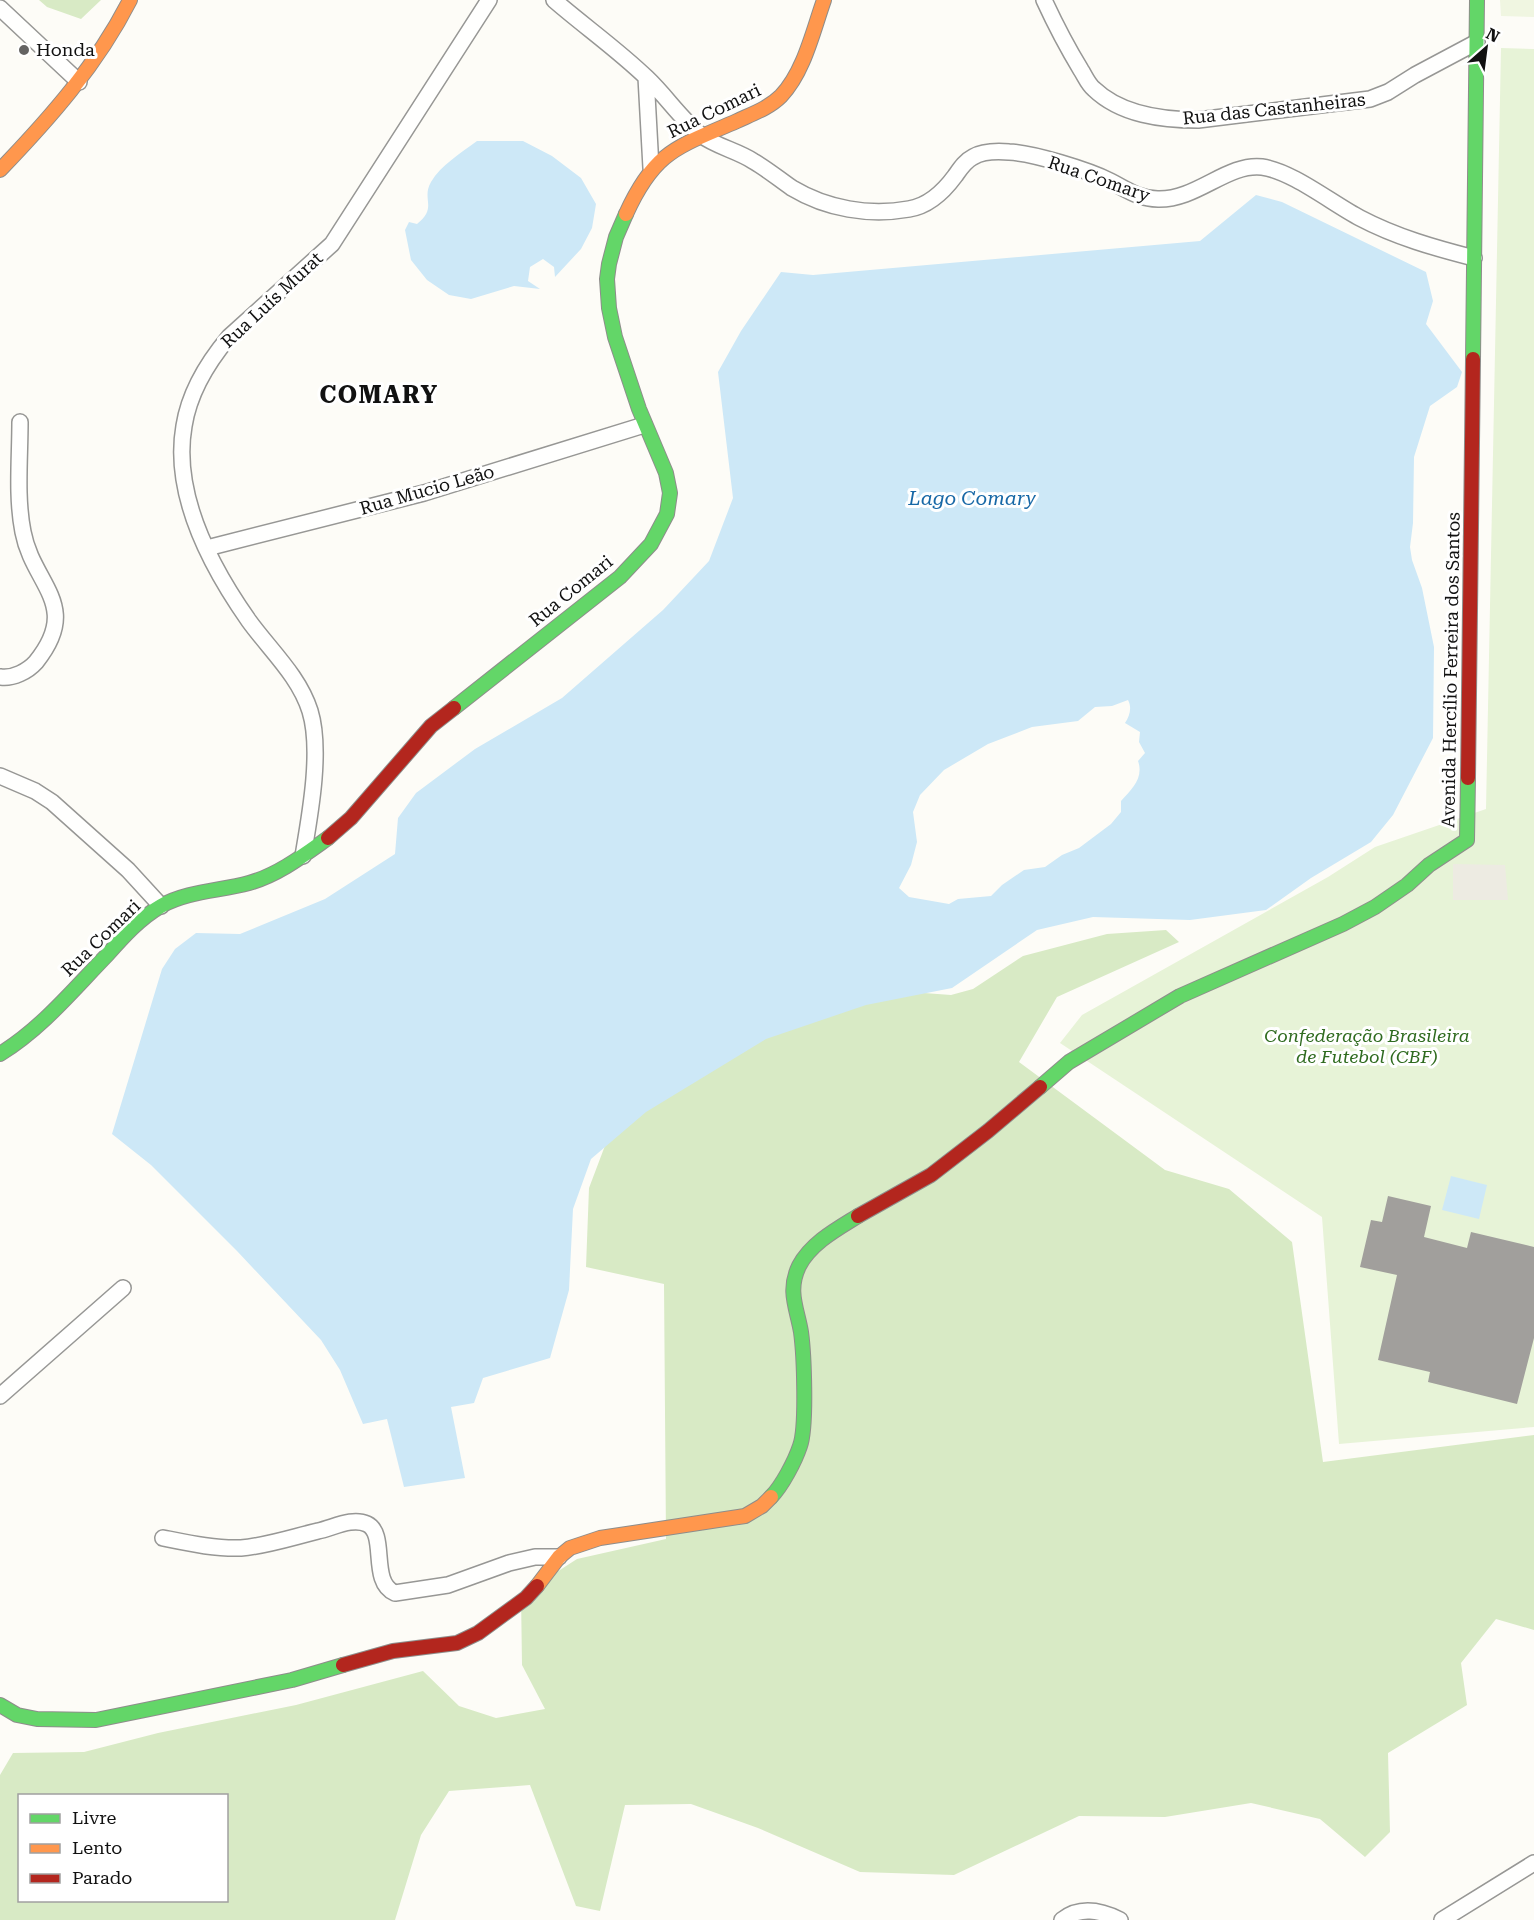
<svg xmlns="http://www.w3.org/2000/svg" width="1534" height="1920" font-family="'Roboto Serif',serif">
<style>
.green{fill:#e7f3d7}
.forest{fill:#d8eac5;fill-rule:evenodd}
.pitch{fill:#f0f6e1}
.plaza{fill:#edebe2}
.water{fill:#cde8f7;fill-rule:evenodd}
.building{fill:#a19f9c}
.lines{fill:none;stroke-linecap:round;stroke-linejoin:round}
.street-casing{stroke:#979795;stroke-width:18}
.fast-casing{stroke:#8e8d8b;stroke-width:16}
.slow-casing{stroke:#8e8d8b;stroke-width:16}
.jam-casing{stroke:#8e8d8b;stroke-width:16}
.street{stroke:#fffffe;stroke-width:15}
.fast{stroke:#63d668;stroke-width:14}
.slow{stroke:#ff974d;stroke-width:14}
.jam{stroke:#b3261e;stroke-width:14}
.poi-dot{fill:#646362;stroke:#fff;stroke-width:2}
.labels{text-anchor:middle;stroke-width:6;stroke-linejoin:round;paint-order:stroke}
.poi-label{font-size:18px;fill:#111;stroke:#fff;text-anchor:start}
.street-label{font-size:18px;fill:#111;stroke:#fff}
.park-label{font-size:18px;font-style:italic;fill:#2f6b1f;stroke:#fff}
.water-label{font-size:20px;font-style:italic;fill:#1768a6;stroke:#fff}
.district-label{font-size:24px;font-weight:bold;letter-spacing:1.5px;fill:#111;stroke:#fff}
</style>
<rect width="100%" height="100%" fill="#fdfcf7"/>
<!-- green -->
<path class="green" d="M1501 48 1534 49V1427L1339 1444 1322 1217 1060 1043 1082 1015 1328 877 1375 847 1486 809Z"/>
<!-- forest -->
<path class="forest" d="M39 0H101L81 19 47 7Z
M1166 930 1179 942 1057 997 1019 1062 1165 1170 1229 1189 1292 1242 1323 1462 1534 1435V1630L1496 1619 1461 1663 1467 1705 1388 1753 1390 1832 1365 1857 1320 1819 1251 1803 1165 1817 1079 1816 954 1875 860 1872 758 1828 691 1804 625 1805 600 1911 576 1906 530 1785 449 1791 421 1835 395 1920H0V1775L13 1753 84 1752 158 1733 296 1705 423 1671 459 1706 496 1718 545 1709 522 1665 521 1595 577 1559 666 1539 664 1284 586 1267 589 1188 606 1143 653 1096 774 1021 870 989 951 995 973 989 1023 956 1107 934ZM20 1796H226V1900H20Z"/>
<!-- pitch -->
<path class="pitch" d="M1500 0H1534V17L1501 16Z"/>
<!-- plaza -->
<path class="plaza" d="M1453 864 1505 865 1508 900H1453Z"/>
<!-- water -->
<path class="water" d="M477 141H523L552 156 581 178 596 204 592 228 581 249 555 277 554 267 543 259 530 267 528 281 540 289 514 286 471 299 449 295 427 280 411 260 405 230 409 222 417 224C438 208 421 199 431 182 441 165 461 153 477 141Z
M1256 195 1282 202 1426 272 1433 301 1426 324 1462 372 1457 387 1430 406 1414 457 1413 523 1410 547 1412 560 1422 588 1434 647 1433 738 1393 815 1371 842 1311 878 1266 910 1190 920 1093 917 1037 930 952 988 866 1005 766 1039 646 1112 591 1159 573 1209 569 1290 550 1358 483 1378 474 1403 451 1407 465 1478 404 1487 387 1419 363 1424 340 1370 321 1340 237 1251 151 1165 112 1134 162 969 175 949 196 933 240 934 325 899 395 854 398 818 416 793 475 749 562 698 663 610 709 561 733 498 718 372 741 331 781 272 813 275 1200 241ZM1128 700C1132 707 1130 716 1125 723L1140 732 1139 742 1145 753 1138 761C1144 778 1132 789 1121 801V812L1111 824 1079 848 1062 855 1045 867 1024 870 1002 885 991 896 958 899 949 904 909 897 899 888 911 865 917 842 913 812 920 795 944 770 988 744 1032 727 1078 721 1095 707 1112 706Z
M1451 1176 1487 1185 1479 1219 1442 1210Z"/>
<!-- building -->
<path class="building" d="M1388 1196 1431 1206 1424 1237 1467 1248 1471 1232 1534 1247V1338L1517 1404 1428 1382 1430 1372 1378 1360 1397 1275 1360 1267 1371 1220 1382 1222Z"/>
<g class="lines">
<defs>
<path id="street" d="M554 0C584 26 618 50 647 78 666 96 681 119 701 135 715 146 738 151 753 161 767 169 779 179 792 188 827 209 869 216 909 209 928 206 944 191 955 176 960 169 965 161 973 157 983 151 997 151 1009 152 1033 153 1088 170 1110 181 1126 189 1139 199 1158 199 1197 200 1227 163 1262 167 1292 171 1333 204 1360 218 1396 237 1435 248 1474 258
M1044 0C1055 24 1067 47 1081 70 1085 76 1088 84 1094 89 1121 115 1162 120 1198 120L1370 99 1388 92 1415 75 1477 42
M0 8 79 82
M646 77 651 168
M207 548 424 493 644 425
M0 677C13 679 28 671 36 662 82 605 33 585 23 532 16 497 20 458 20 422
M0 776 35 791 52 802 128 870 161 906
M303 856C310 815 322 750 310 711 299 676 270 650 249 621 211 567 172 494 184 426 189 394 208 362 229 337L332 244 489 0
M0 1396 123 1288
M163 1538C188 1543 215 1549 241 1548 266 1546 293 1537 318 1531 333 1528 352 1517 367 1524 388 1534 369 1582 395 1593L448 1585 509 1563 535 1557H559
M1062 1920C1080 1906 1100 1910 1120 1920
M1442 1920 1534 1863"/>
<path id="fast" d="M1473 359 1477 0
M454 708 620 577 651 544 667 514 670 493 666 473 639 409 615 337 609 308 607 279 609 264 616 237 626 214
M0 1054C42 1028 73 990 107 955 123 937 140 918 161 906 188 891 220 891 249 883 278 875 304 855 328 838
M1040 1087 1069 1062 1180 996 1343 924 1375 907 1407 885 1429 865 1467 840 1468 778
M771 1497C782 1486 795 1461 800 1446 807 1427 804 1354 801 1332 797 1308 787 1291 799 1266 811 1243 837 1229 858 1216
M0 1705 17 1715 37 1719 96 1720 292 1680 343 1665"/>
<path id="slow" d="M0 170C50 118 97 65 130 0
M626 214C655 150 678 147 737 121 752 114 769 108 781 96 804 72 813 31 824 0
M537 1586 559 1557 570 1548 600 1538 745 1516 762 1506 771 1497"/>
<path id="jam" d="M1468 778 1473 359
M328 838 351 818 431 726 454 708
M858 1216 931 1175 988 1131 1040 1087
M343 1665 393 1651 457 1643 478 1633 526 1598 537 1586"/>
</defs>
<!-- street casing -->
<use href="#street" class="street-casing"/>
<!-- fast casing -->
<use href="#fast" class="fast-casing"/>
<!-- slow casing -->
<use href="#slow" class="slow-casing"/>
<!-- jam casing -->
<use href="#jam" class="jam-casing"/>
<!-- street -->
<use href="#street" class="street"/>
<!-- fast -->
<use href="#fast" class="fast"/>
<!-- slow -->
<use href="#slow" class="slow"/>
<!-- jam -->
<use href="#jam" class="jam"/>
</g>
<!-- markers -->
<circle class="poi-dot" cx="24" cy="50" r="6"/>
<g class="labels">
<!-- poi labels -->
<g class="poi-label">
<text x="36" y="56">Honda</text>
</g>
<!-- street labels -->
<g class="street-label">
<text transform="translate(1274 109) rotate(-6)" y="6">Rua das Castanheiras</text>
<text transform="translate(714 111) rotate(-26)" y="6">Rua Comari</text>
<text transform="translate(1099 179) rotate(19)" y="6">Rua Comary</text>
<text transform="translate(272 300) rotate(-43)" y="6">Rua Luís Murat</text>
<text transform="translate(427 490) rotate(-16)" y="6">Rua Mucio Leão</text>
<text transform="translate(571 591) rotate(-39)" y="6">Rua Comari</text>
<text transform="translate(1451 670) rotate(-89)" y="6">Avenida Hercílio Ferreira dos Santos</text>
<text transform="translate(101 938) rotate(-44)" y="6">Rua Comari</text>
</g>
<!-- park labels -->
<g class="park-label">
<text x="1367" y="1042">Confederação Brasileira<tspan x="1367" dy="21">de Futebol (CBF)</tspan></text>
</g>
<!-- water labels -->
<g class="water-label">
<text x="972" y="505">Lago Comary</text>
</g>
<!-- district labels -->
<g class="district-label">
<text x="379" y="403">COMARY</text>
</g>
</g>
<!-- legend -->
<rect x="18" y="1794" width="210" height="108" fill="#ffffff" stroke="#a0a0a0" stroke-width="1.5"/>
<rect x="30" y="1814" width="30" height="9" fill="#63d668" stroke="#a0a0a0" stroke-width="1.5"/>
<text x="72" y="1824" font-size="18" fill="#111111">Livre</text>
<rect x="30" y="1844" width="30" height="9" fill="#ff974d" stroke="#a0a0a0" stroke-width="1.5"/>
<text x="72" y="1854" font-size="18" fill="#111111">Lento</text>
<rect x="30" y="1874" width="30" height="9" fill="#b3261e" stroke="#a0a0a0" stroke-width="1.5"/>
<text x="72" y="1884" font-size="18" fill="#111111">Parado</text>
<!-- north arrow -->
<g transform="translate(1486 48) rotate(28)" stroke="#ffffff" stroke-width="4.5" paint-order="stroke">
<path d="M0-4.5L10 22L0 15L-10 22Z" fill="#111111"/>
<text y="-9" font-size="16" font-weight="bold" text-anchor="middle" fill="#111111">N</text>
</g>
</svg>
